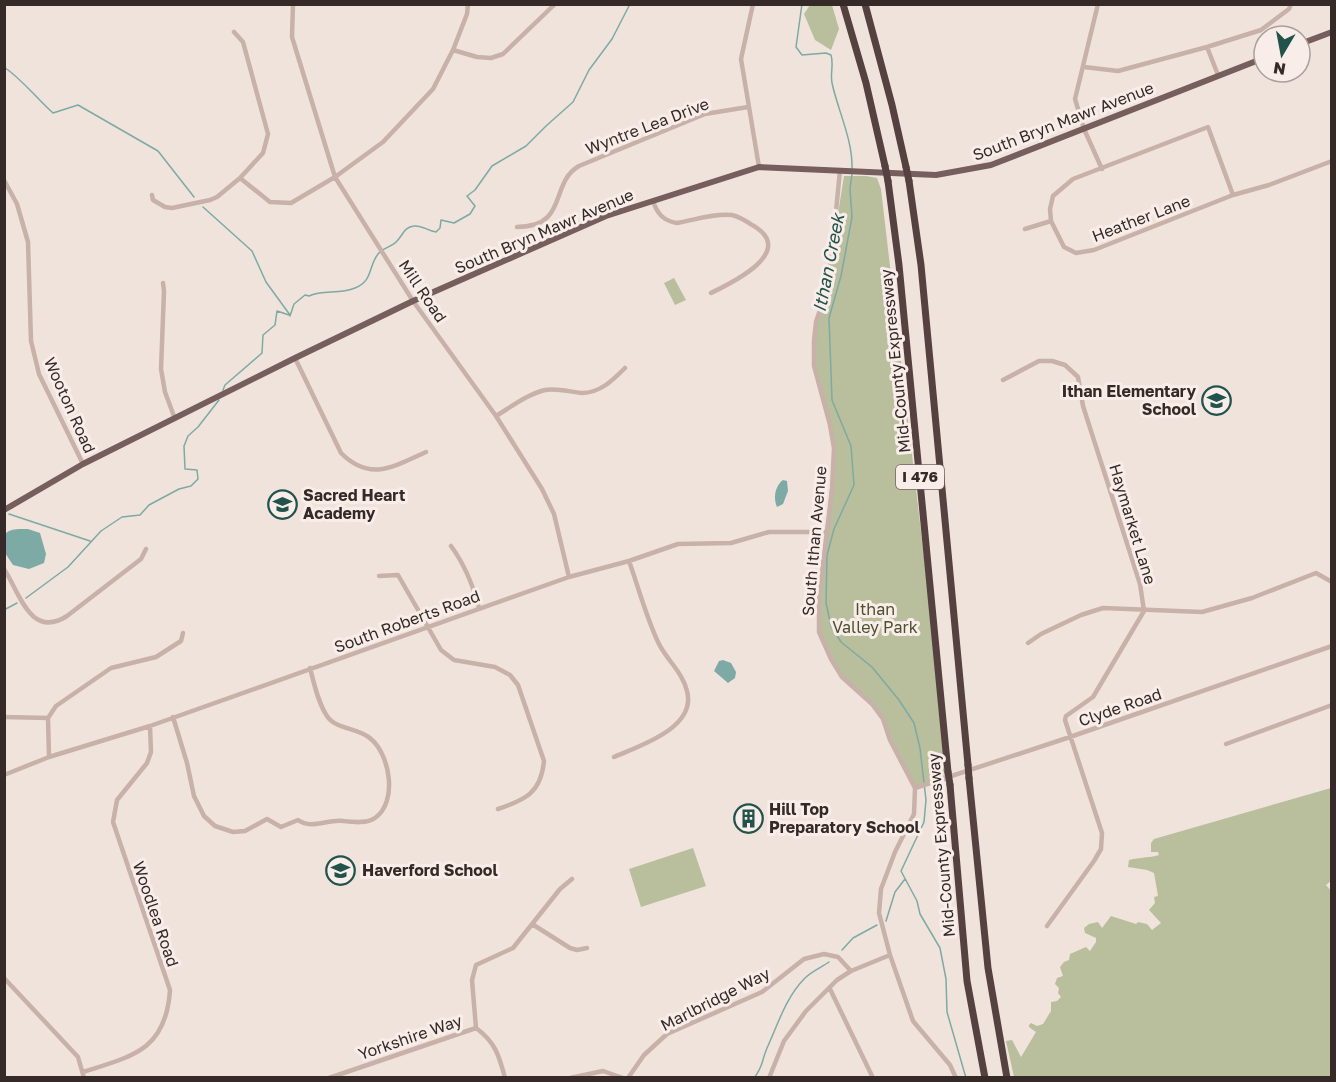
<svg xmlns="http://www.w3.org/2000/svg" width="1336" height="1082" font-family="'Golos Text',sans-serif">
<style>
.green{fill:#b9be9d}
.water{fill:#7daaa4}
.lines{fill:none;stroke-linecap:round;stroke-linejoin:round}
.stream{stroke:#7daaa4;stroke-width:1.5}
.minor{stroke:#c7b1a9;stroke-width:4.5}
.major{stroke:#755e5b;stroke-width:6}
.highway{stroke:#554240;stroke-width:7}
.highway-bridge{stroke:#554240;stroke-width:7}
.labels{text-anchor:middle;stroke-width:6;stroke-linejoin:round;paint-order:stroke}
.shield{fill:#f8ede8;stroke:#706462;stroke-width:1.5}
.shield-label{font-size:15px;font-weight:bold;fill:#352a28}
.street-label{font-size:16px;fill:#352a28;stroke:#f8ede8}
.poi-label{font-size:16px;font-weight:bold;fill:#352a28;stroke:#f8ede8;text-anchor:start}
.park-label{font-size:16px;fill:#4b512e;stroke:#f8ede8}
.water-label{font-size:18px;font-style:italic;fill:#21534c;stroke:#f8ede8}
</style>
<rect width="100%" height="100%" fill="#f0e3dc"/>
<!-- green -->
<path class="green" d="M810 5H832L839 29 831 50 815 40 804 14Z
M844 176H866L877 178 881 189 950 780 915 788 905 771 883 719 872 704 842 677 819 632V597L834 448 814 366 816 322 828 277Z
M674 278 686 300 675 305 664 283Z
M1331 788V881L1326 885 1332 892 1331 1077H1014L1006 1041 1012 1040 1021 1057 1036 1032 1029 1027V1025L1031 1023 1037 1026 1043 1024 1051 1011V1002L1057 1001 1061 997 1058 993 1059 988 1055 984 1057 978 1063 976 1060 967 1064 962 1069 960 1070 954 1086 947 1090 951 1096 942V938L1085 933 1084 928 1089 924 1098 922 1102 928 1111 916 1136 924 1138 922 1147 924 1152 930 1161 923 1149 910 1155 903 1154 897 1158 896 1154 873 1147 870 1128 867 1129 860C1140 857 1149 858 1159 855L1158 852H1151V843L1154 839Z
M693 848 706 886 641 907 629 869Z"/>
<!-- water -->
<path class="water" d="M783 480 787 481 788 491 783 504 777 507C773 498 775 486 783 480Z
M28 529 40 533 46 554 44 563 29 569 13 565 5 553V534C11 528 19 529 28 529Z
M723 660 731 663 736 672 735 678 728 683 714 671 719 661Z"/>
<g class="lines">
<!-- stream -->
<path class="stream" d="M802 4 796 47 802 55 826 53 831 55C834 65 830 73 832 83 838 111 853 140 852 169
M4 67C23 80 36 98 53 113L78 105 158 151 194 197
M852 174 850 189 852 217 841 276 829 318 832 400 851 446 854 485 834 529 827 555 826 603 831 626 841 642 872 667 899 700 914 723 920 748 926 800 924 822 901 871 917 901 920 914 940 948 946 979 947 1012 966 1078
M203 207 252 251 266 282 290 315
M290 316 294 304 305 295 309 296C323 289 339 295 355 288 373 281 368 267 378 254 382 248 392 247 397 241 403 235 404 227 414 226 422 225 428 231 436 232L440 228 441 220 454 223 470 214 475 206 467 196 475 190 492 166 526 146 546 126 573 102 589 70 612 39 630 4
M223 390 225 385 262 353 263 335 275 325 277 311 289 315
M9 514 90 541
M26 598 68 567 101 531 122 517 140 515 149 505 179 489 191 486 198 479 197 470 185 469 184 446 188 436 198 427 219 400
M4 610 17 603
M4 850V851
M886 921 895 892 905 879
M842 950 853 938 877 925
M754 1078C764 1065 761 1062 767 1048 778 1024 786 997 805 978 812 971 822 967 829 962"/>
<!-- minor -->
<path class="minor" d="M293 4 292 37 335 177 413 301 496 416 542 489 554 514 569 577
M753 4 741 59 759 167
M1098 4 1075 99 1084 129 1102 169
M1207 47 1218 75
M453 50 477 57 491 58 503 54 555 4
M1084 67 1118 71 1207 47 1261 30 1289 9 1291 4
M840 170 832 253 824 298 816 322 814 341V366L830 425 834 448 832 490 819 597V632L831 659 842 677 872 704 883 719 890 740 915 788 914 814 895 852 881 889 879 913 890 955 913 1021 950 1065 956 1078
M240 178 270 202 291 203 335 177 383 142 433 89 453 50 467 14 468 4
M4 180 17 204 28 242 31 341 39 374 83 464
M152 195 153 200 165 207 172 208 210 200 217 197 240 178 263 153 268 134 243 42 234 32
M1233 195 1208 127 1073 179 1053 196 1050 209 1051 221 1064 247 1076 253 1094 250 1233 195 1269 185 1332 161
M653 201C657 213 663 221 677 223 694 220 715 213 732 215 741 217 749 223 757 228 794 254 729 284 711 293
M517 227C569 227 549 183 579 166L705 114 748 107
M1025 229 1051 221
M163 283 164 291 161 369 165 392 175 419
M295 358 341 453C370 482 393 467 426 452
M1003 380 1039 361H1052L1065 365 1078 377 1083 406 1140 584 1144 611 1093 697 1066 716 1065 720 1102 833 1101 849 1094 861 1047 926
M496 416C511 407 528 394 545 390 558 388 570 392 582 393 600 393 613 380 625 368
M451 546C465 565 473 585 479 608
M4 569C19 591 30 640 67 616L141 559 146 549
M379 576 398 575 441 650 454 660 495 667 510 675 518 685 544 761C541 793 525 800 498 809
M1028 643 1041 634 1081 615 1103 608 1202 612 1252 598 1316 573 1332 582
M4 717 48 718
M173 717 187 763 194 796 204 816 215 826 233 832 245 831 267 819 281 827 298 820C312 830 327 819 343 821 352 822 367 824 375 818 398 802 390 755 371 739 358 727 336 730 327 716 318 703 314 683 310 668
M1226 744 1332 705
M49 757 48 718 56 706 111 668 156 657 181 641 183 633
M614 757C639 746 697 728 687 691 683 673 667 660 659 644 647 620 638 586 629 561
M4 775 49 757 150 726 569 577 629 561 678 544 731 543 769 532H826
M915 788 1070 737 1332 646
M532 924 570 948 577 950 587 948
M4 978 78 1057 84 1078
M830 989 873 1078
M476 1028 472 980 476 965 513 948 560 889 572 879
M476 1028C495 1042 499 1055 505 1078
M83 1072C133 1056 166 1050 170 990L113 822 117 800 147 763 151 752 150 726
M329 1078 476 1028
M570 1078 603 1071 623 1078
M628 1078 644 1055 667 1034 762 992 804 959 824 954 838 957 851 971
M769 1078 784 1041 806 1011 837 980 851 971 890 955"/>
<!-- major -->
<path class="major" d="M1300 44 1332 32
M4 510 83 464 295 358 413 301 606 216 759 167 936 175 991 165 1264 58"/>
<!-- highway -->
<path class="highway" d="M843 4 866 83 885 166
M865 4 892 105 906 167
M888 181 899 265 948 772
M909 181 921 265 968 765
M969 778 988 968 1007 1078
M950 785 967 981 985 1078"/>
<!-- highway-bridge -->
<path class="highway-bridge" d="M885 166 888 181
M906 167 909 181
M968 765 969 778
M948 772 950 785"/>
</g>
<!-- icons -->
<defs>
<symbol id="school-ring" viewBox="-11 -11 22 22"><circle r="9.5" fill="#f8ede8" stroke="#21534c" stroke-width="1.5"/><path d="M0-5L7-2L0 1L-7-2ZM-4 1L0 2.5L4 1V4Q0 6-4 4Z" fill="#21534c"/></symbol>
<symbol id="building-ring" viewBox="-11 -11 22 22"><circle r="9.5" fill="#f8ede8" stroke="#21534c" stroke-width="1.5"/><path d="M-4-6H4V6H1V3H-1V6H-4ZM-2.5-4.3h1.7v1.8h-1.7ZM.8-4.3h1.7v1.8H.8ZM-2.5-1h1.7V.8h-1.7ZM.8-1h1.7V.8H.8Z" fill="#21534c"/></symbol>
</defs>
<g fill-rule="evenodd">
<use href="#school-ring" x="1200" y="384" width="33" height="33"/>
<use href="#school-ring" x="266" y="488" width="33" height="33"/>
<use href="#building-ring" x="732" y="802" width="33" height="33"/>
<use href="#school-ring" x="324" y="854" width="33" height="33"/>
</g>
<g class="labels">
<!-- shield labels -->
<rect class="shield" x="896" y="465" width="48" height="24" rx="4.5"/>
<g class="shield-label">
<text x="920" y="482">I 476</text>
</g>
<!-- street labels -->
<g class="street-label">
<text transform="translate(1063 121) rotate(-21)" y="6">South Bryn Mawr Avenue</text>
<text transform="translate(647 126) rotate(-21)" y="6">Wyntre Lea Drive</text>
<text transform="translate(1141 218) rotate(-21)" y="6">Heather Lane</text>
<text transform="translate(544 231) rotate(-23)" y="6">South Bryn Mawr Avenue</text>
<text transform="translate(423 291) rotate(56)" y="6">Mill Road</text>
<text transform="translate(895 361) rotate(-96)" y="6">Mid-County Expressway</text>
<text transform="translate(70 405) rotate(66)" y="6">Wooton Road</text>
<text transform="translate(1133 524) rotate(73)" y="6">Haymarket Lane</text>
<text transform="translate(814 541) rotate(-85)" y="6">South Ithan Avenue</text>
<text transform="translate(407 621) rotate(-20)" y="6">South Roberts Road</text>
<text transform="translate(1120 707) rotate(-19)" y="6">Clyde Road</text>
<text transform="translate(941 845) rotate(-95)" y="6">Mid-County Expressway</text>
<text transform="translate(156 914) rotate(71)" y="6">Woodlea Road</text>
<text transform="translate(715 999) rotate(-27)" y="6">Marlbridge Way</text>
<text transform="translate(410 1037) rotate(-19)" y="6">Yorkshire Way</text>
</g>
<!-- poi labels -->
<g class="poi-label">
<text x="1196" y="397" text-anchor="end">Ithan Elementary<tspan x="1196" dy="18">School</tspan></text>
<text x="303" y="501">Sacred Heart<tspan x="303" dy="18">Academy</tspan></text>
<text x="769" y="815">Hill Top<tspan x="769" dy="18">Preparatory School</tspan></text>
<text x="362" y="876">Haverford School</text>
</g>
<!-- park labels -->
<g class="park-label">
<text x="875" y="615">Ithan<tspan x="875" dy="18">Valley Park</tspan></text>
</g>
<!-- water labels -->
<g class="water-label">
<text transform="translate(829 263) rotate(-79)" y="6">Ithan Creek</text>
</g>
</g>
<!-- border -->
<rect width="1336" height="1082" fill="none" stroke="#352a28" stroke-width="12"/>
<!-- north arrow -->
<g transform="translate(1282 54) rotate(190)"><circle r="28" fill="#f8ede8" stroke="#aa9f9b" stroke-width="1.5"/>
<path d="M0-4.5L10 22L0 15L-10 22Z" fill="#21534c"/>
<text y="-9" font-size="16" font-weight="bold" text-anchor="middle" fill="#352a28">N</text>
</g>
</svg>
